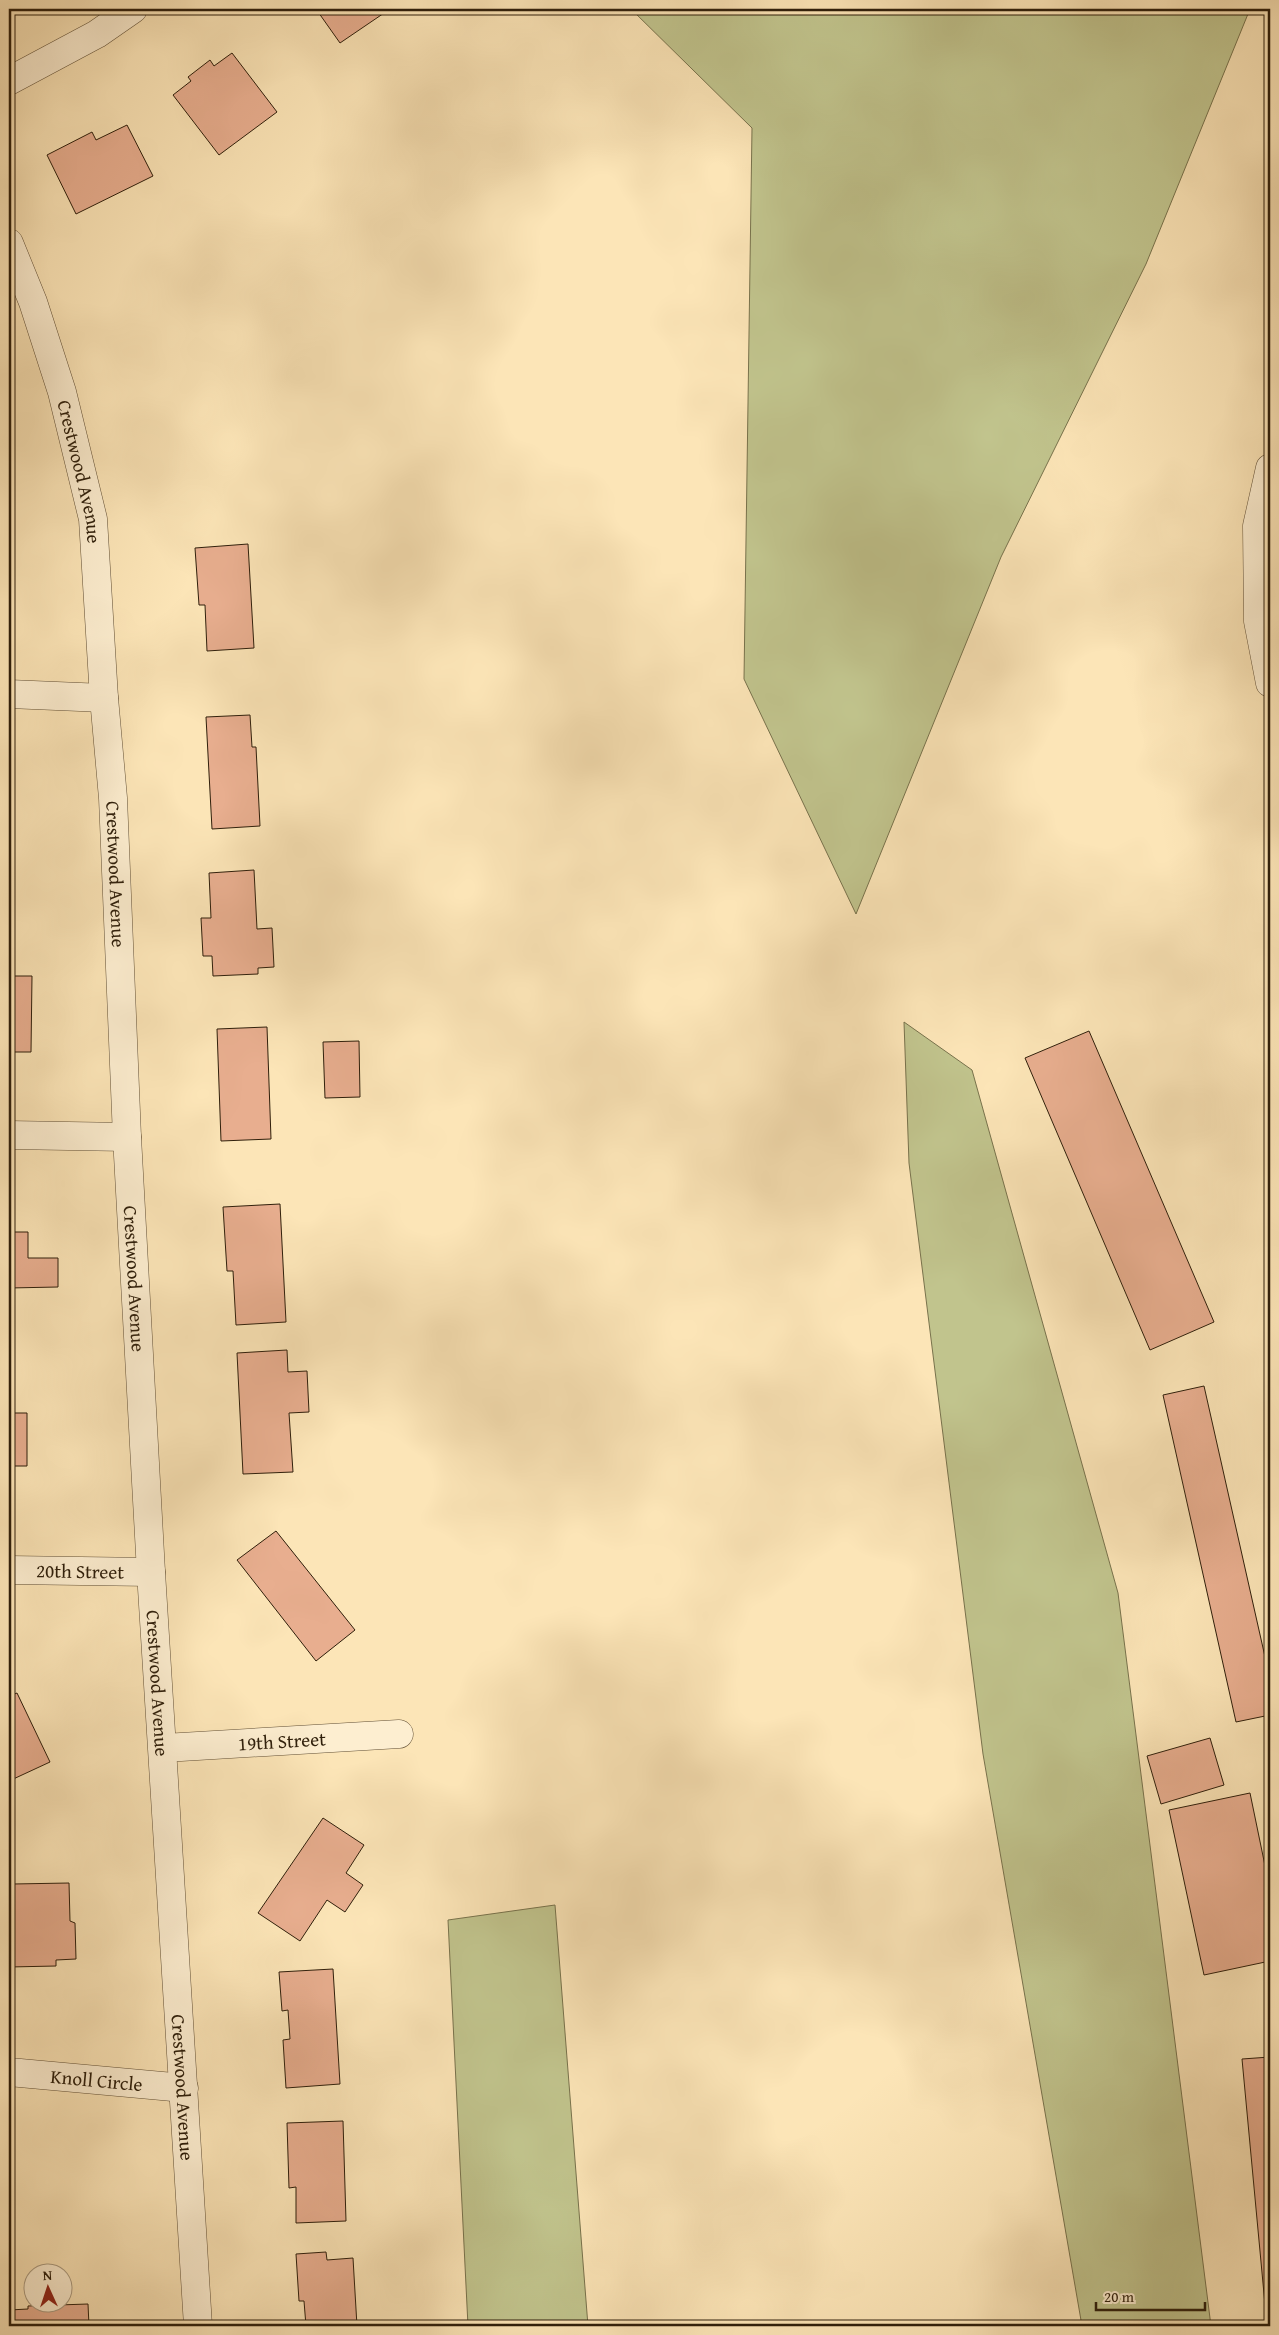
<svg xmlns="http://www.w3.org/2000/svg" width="1279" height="2335" font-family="'Gentium Book Plus',serif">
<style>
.green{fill:#c1c48d;stroke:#78724c}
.building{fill:#e8ae8f;stroke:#2f1f0b}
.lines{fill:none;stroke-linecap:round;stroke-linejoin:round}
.minor-casing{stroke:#625036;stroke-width:29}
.tertiary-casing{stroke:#625036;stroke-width:29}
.minor{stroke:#fdeed0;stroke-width:28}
.tertiary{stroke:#fdeed0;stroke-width:28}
.labels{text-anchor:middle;stroke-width:5;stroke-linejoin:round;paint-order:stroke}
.street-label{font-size:19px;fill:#2f1f0b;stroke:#fdeed0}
</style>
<rect width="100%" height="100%" fill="#fce5b7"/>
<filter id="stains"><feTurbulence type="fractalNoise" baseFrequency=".004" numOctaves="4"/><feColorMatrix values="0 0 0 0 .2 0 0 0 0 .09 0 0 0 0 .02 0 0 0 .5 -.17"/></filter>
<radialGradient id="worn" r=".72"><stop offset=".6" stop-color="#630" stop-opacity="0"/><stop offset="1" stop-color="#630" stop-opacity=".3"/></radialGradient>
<!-- green -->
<path class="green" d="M631 9H1250L1146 264 1001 557 856 914 744 679 752 128Z
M904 1022 972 1070 1118 1593 1211 2326H1082L983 1754 909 1163Z
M555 1905 588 2326H468L448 1920Z"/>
<!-- building -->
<path class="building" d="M316 9H390L340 43Z
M232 53 277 112 219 155 173 95 191 81 188 77 210 60 214 66Z
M127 125 153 176 76 214 47 155 92 132 96 140Z
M248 544 254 648 207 651 205 605H199L195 548Z
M250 715 252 747H256L260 826 212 829 206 717Z
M254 870 257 929 272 928 274 967 258 968V974L213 976 212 956H203L201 918H211L209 873Z
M9 976H32L31 1052H9Z
M267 1027 271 1139 221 1141 217 1029Z
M1089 1031 1214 1322 1150 1350 1025 1058Z
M359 1041 360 1097 325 1098 323 1042Z
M280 1204 286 1322 236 1325 233 1271H227L223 1207Z
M9 1232H28V1258H58V1287L9 1288Z
M287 1350 288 1372 307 1371 309 1412 289 1413 293 1472 243 1474 237 1353Z
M1204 1386 1270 1679V1715L1236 1722 1163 1395Z
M9 1413H27V1466H9Z
M276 1531 355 1630 316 1661 237 1560Z
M9 1688 12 1695 17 1693 50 1762 9 1781Z
M1210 1738 1224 1785 1161 1804 1147 1756Z
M1250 1793 1270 1890V1961L1204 1975 1169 1810Z
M323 1818 364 1845 346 1873 363 1885 345 1912 327 1900 300 1941 258 1913Z
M69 1883 70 1921 75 1923 76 1959 56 1960V1966L9 1967V1931H14L13 1884Z
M333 1969 340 2084 286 2088 283 2040 290 2039 288 2010 282 2011 279 1972Z
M1270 2057V2326H1267L1242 2059Z
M343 2121 346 2221 296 2223V2187L289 2188 287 2123Z
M326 2252 327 2260 353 2258 357 2326H306L304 2301H299L296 2254Z
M88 2304 89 2326H9V2310L28 2309V2306Z"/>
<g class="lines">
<defs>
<g id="minor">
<path d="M9 81 97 34 133 9"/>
<path id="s1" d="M9 243 33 302 62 392 93 519 104 698 113 798 127 1137 151 1572 198 2326"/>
<path d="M9 694 104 698"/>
<path d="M9 1135 127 1137"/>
<path id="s2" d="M9 1570 151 1572"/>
<path id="s3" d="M164 1748 399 1734"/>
<path id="s4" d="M9 2072 184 2088"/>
</g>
<path id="tertiary" d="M1270 468 1257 526 1258 621 1270 683"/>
</defs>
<!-- minor casing -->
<use href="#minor" class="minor-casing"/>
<!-- tertiary casing -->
<use href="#tertiary" class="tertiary-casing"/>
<!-- minor -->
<use href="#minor" class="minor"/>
<!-- tertiary -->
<use href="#tertiary" class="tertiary"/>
</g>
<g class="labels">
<!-- street labels -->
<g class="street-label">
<text dy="7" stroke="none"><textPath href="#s1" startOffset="240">Crestwood Avenue</textPath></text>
<text dy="7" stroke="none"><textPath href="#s1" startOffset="645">Crestwood Avenue</textPath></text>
<text dy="7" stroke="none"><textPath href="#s1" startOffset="1050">Crestwood Avenue</textPath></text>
<text dy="7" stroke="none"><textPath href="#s2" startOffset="71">20th Street</textPath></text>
<text dy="7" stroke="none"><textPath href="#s1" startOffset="1455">Crestwood Avenue</textPath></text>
<text dy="7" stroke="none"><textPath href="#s3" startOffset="118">19th Street</textPath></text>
<text dy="7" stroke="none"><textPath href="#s4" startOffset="88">Knoll Circle</textPath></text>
<text dy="7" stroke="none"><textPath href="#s1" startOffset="1860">Crestwood Avenue</textPath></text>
</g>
</g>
<!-- margin -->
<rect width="1279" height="2335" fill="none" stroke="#fce5b7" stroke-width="30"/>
<rect x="10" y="10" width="1259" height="2315" fill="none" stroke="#2f1f0b" stroke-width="2.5"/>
<rect x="15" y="15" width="1249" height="2305" fill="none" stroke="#2f1f0b"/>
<!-- north arrow -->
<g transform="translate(48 2288) rotate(357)"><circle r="24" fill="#fdeed0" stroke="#ab9b81"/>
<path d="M0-4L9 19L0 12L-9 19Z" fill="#8f2418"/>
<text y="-8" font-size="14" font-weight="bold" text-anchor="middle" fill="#2f1f0b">N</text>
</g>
<!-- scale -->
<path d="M1096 2302v8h109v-8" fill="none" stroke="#2f1f0b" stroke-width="2.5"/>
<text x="1104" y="2302" font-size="15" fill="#2f1f0b" stroke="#fdeed0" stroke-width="4" paint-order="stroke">20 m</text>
<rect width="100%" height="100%" filter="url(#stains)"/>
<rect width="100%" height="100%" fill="url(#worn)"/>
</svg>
